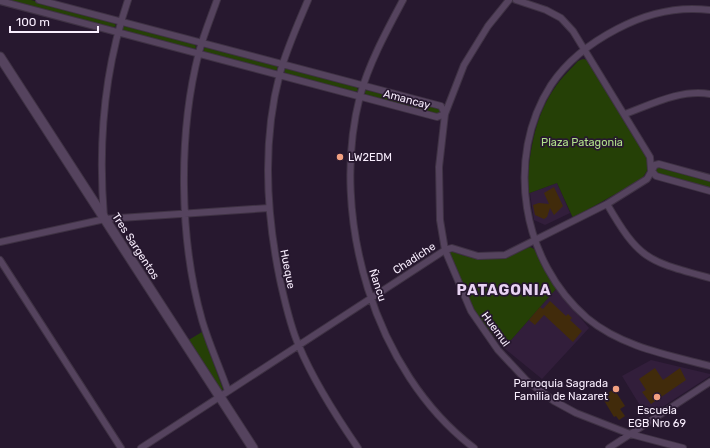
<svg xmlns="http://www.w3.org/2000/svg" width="710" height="448" font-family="Rubik,sans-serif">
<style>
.built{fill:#321e3b}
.green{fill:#254006}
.building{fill:#412b0b}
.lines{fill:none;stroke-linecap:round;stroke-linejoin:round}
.street-casing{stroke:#3f3244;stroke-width:8}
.secondary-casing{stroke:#3f3244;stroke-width:11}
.street{stroke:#55435e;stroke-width:6}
.secondary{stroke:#55435e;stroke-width:9}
.poi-dot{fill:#f2a081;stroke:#27182f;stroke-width:1.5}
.labels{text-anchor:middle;stroke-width:3.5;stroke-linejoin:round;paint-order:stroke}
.street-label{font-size:11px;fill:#f9eefe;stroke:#27182f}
.park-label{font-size:11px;fill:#b1e08b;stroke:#27182f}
.poi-label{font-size:11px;fill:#f9eefe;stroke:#27182f;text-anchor:start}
.district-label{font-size:15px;font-weight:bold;letter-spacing:1px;fill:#e8d3f2;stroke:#27182f}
</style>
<rect width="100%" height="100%" fill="#27182f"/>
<!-- built -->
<path class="built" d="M557 183 570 213 545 225 534 220 530 193Z
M556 289 589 328 542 379 504 348Z
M651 360 710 374V376L647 417 622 376Z"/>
<!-- green -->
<path class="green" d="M8 0H31L114 22 116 26 112 28Z
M125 25 195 44 196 48 194 49 124 31 122 28Z
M206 47 276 65 278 69 275 71 205 53 203 49Z
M583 59 588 60 647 157 648 169 642 179 573 218 557 183 527 194C529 156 533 118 556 86 562 77 571 69 578 61Z
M286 68 357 87 358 91 353 92 286 74 284 71Z
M367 90 440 109 441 113 437 114 366 95 364 91Z
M659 167 710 181V188L657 174 656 169Z
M530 247 534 249 556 289 504 348 476 314 448 251C455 251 459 255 466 256 494 261 504 259 530 247Z
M202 332 223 389 222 391H220L187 341Z"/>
<!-- building -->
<path class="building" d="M554 187 563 206 554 215 550 208 547 217 544 219 535 215 533 205 539 203 549 204 544 193Z
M550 301 566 316 568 314 572 318 570 320 582 331 573 342 544 315 535 325 529 320 540 307 543 309Z
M655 368 663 380 680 368 686 380 651 404 642 392 646 390 639 379Z
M614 389 625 406 620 409 625 416 619 420 616 416 614 417 602 397Z"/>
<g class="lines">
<defs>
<path id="street" d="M39 0 441 106 445 114
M217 0C211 17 204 34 199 52 178 133 179 239 202 320 209 344 220 368 228 391
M308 0C298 24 287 48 280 73 262 141 266 212 280 280 285 302 290 326 299 346 314 382 336 416 358 448
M403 0C387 30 369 63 360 96 329 216 374 372 474 448
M509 0 488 26 464 65 445 114 439 167 440 220 445 250 471 311 498 350 527 381 554 401 576 413 630 434 683 448
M516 0 546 10 561 18 573 31 650 157 651 170 656 176 710 191
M0 1 437 117 445 114
M710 10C678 6 645 14 617 29 592 42 567 61 551 85 504 158 522 262 587 318 622 347 668 355 710 366
M625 114C652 104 681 89 710 94
M607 204C640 261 648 261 710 278
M104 217C98 144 104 70 128 0
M0 242 105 219 269 208
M0 260 121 448
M141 448 445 250 452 248 478 256 505 255 607 204 647 179 655 165 659 164 710 178
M609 448 710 382"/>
<path id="secondary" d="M0 57 253 448"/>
</defs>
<!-- street casing -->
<use href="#street" class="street-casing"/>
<!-- secondary casing -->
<use href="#secondary" class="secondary-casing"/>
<!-- street -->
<use href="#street" class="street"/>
<!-- secondary -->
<use href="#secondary" class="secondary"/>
</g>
<!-- markers -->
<g class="poi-dot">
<circle cx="340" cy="157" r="4"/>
<circle cx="616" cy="389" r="4"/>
<circle cx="657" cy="397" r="4"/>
</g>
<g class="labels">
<!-- street labels -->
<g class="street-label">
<text transform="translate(407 99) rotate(15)" y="4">Amancay</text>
<text transform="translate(136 246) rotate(57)" y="4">Tres Sargentos</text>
<text transform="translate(414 258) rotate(-33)" y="4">Chadiche</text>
<text transform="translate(288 269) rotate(79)" y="4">Hueque</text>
<text transform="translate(378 285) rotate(72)" y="4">Ñancu</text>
<text transform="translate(496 329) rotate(54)" y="4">Huemul</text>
</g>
<!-- park labels -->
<g class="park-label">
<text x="582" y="146">Plaza Patagonia</text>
</g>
<!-- poi labels -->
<g class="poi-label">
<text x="348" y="161">LW2EDM</text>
<text x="608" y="387" text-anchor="end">Parroquia Sagrada<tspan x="608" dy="13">Familia de Nazaret</tspan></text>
<text x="657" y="414" text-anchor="middle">Escuela<tspan x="657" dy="13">EGB Nro 69</tspan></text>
</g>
<!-- district labels -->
<g class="district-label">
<text x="504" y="295">PATAGONIA</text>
</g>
</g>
<!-- scale -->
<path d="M10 26v6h88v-6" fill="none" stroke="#f9eefe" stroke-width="2"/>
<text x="16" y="26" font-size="12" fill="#f9eefe" stroke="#27182f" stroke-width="3" paint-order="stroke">100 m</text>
</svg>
